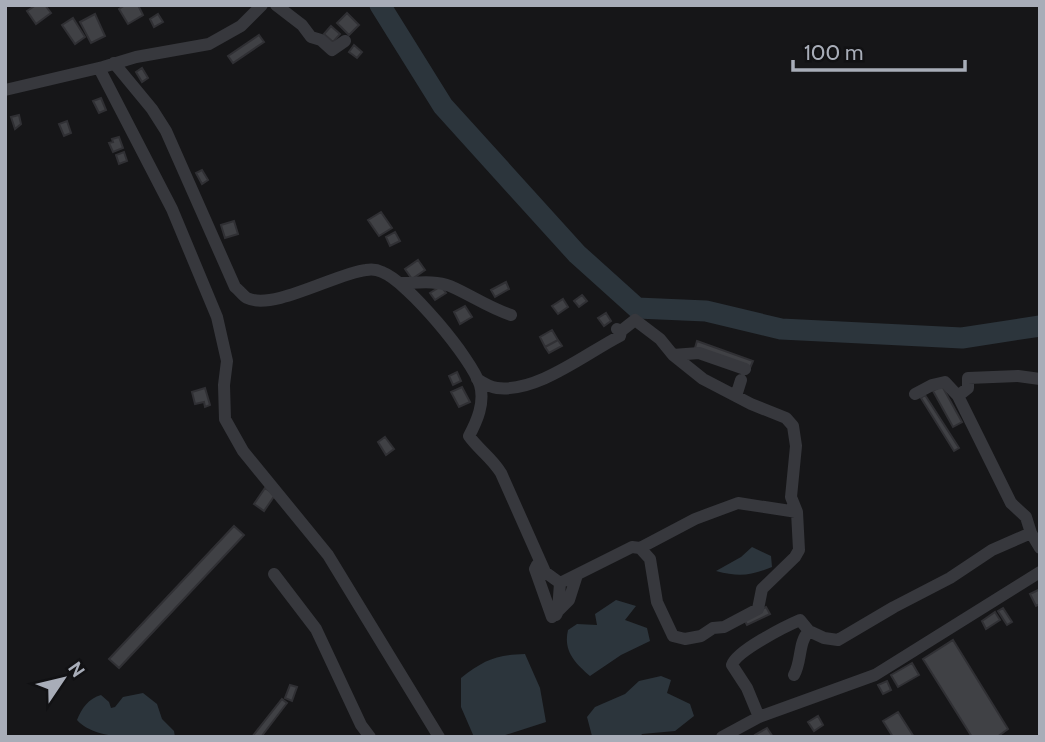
<svg xmlns="http://www.w3.org/2000/svg" width="1045" height="742" font-family="Cabin,sans-serif">
<style>
.water{fill:#2c353c}
.lines{fill:none;stroke-linecap:round;stroke-linejoin:round}
.river{stroke:#2c353c;stroke-width:21}
.building{fill:#404145;stroke:#303034;stroke-width:2}
.minor{stroke:#37383d;stroke-width:12}
</style>
<rect width="100%" height="100%" fill="#161618"/>
<!-- water -->
<path class="water" d="M752 547 771 556 772 567C750 576 739 577 716 571L741 557Z
M616 600 636 606 625 620 647 628 650 641 621 655 590 676C575 663 563 651 568 630L577 624 597 625 595 614Z
M525 654 540 688 546 722 499 737H474L461 707V678C484 660 496 655 525 654Z
M661 676 671 680 667 693 690 704 694 716 675 731 642 734 640 737 592 736 587 717 595 707 625 694 639 681Z
M143 693 157 704 162 719 174 731 175 737C147 737 96 742 77 720 81 709 89 698 101 695L109 702 111 708 115 707 123 697Z"/>
<g class="lines">
<!-- river -->
<path class="river" d="M380 5 443 106 577 254 637 308 706 311 781 329 962 338 1040 326"/>
</g>
<!-- building -->
<path class="building" d="M36 5H45L51 13 36 24 27 11Z
M125 5H138L143 15 128 24 119 9Z
M347 13 359 25 349 35 337 23Z
M95 14 105 36 91 43 80 22Z
M158 14 163 22 154 27 150 19Z
M73 18 85 37 75 44 62 25Z
M331 26 340 34 333 42 324 34Z
M259 35 264 42 233 63 228 56Z
M354 45 362 52 357 58 349 52Z
M142 68 148 78 142 82 136 72Z
M101 98 106 110 99 113 93 101Z
M19 115 21 124 15 129 11 117Z
M67 121 71 133 64 136 59 124Z
M119 137 123 148 113 152 109 143 113 142 112 139Z
M124 152 127 161 119 164 116 155Z
M202 170 208 180 202 184 196 173Z
M381 212 392 228 379 236 368 220Z
M234 221 238 234 225 238 221 225Z
M395 232 400 241 390 246 386 237Z
M418 260 425 270 412 279 405 269Z
M506 282 509 289 495 297 491 290Z
M441 286 446 293 435 300 430 293Z
M582 295 587 301 579 307 574 301Z
M563 299 568 307 558 314 552 306Z
M465 306 472 317 460 324 454 312Z
M606 313 611 321 604 326 598 318Z
M552 330 558 340 545 347 540 337Z
M558 340 562 346 549 353 545 347Z
M697 341 753 361 750 368 695 348Z
M457 372 461 381 453 385 449 376Z
M942 386 962 422 953 427 933 391Z
M462 387 470 402 459 407 451 392Z
M205 388 210 405 205 407 204 402 195 404 192 392Z
M925 395 959 448 954 451 921 398Z
M385 437 394 449 386 455 378 442Z
M265 488 275 495 264 511 254 504Z
M234 526 244 535 119 668 109 659Z
M1040 589V604L1036 606 1030 594Z
M766 607 770 614 747 625 744 619Z
M1003 608 1012 622 1007 625 998 611Z
M995 612 1000 620 986 629 982 621Z
M953 640 1008 729 997 737H972L923 659Z
M912 663 919 675 898 687 891 675Z
M887 681 891 690 883 694 878 685Z
M290 685 297 687 292 701 285 698Z
M282 699 287 703 261 737H252Z
M898 712 914 737H893L883 721Z
M818 716 823 725 814 731 808 722Z
M767 728 773 737H756L755 735Z"/>
<g class="lines">
<!-- minor -->
<path class="minor" d="M276 5 302 25 311 37 321 40 332 50 345 41
M114 63 152 109 166 131 235 287C239 290 243 296 247 298 273 311 337 273 366 270 371 269 378 270 382 272 408 282 472 359 480 385 485 403 477 421 469 436 479 450 492 458 501 473L545 572 560 583 632 547 640 548 650 559 657 602 673 636 685 639 701 636 713 628 724 627 758 609 762 589 795 557 799 550 797 512 791 497 796 446 793 426 786 418 751 404 703 379 673 355 660 339 635 320 621 331 617 329
M99 68 172 209 217 317 227 361 224 385 225 419 243 451 328 555 439 737
M5 90 103 67 136 57 209 44 241 26 262 5
M400 283C416 283 435 280 450 286 471 295 489 308 511 315
M673 355 699 353 745 369
M477 379C483 383 490 387 497 388 537 393 585 354 620 336L621 331
M915 394 932 385 945 382 958 396 1011 503 1026 517 1031 533 1040 548
M736 396 741 380
M958 396 968 388V378L1018 376 1040 379
M640 548 695 519 738 503 797 512
M537 565 535 569 552 617
M274 574 316 629 361 725 370 737
M558 611 569 600 577 575
M556 615 558 611 560 583
M809 631 824 638 838 640 894 607 950 578 992 550 1031 533
M759 717 747 688 732 665C736 651 786 626 800 620L809 631C798 642 802 661 794 675
M722 737 759 717 875 675 1040 572"/>
</g>
<!-- border -->
<rect width="1045" height="742" fill="none" stroke="#a8adb8" stroke-width="14"/>
<!-- north arrow -->
<g transform="translate(63 679) rotate(55)" stroke="#111113" stroke-width="5" paint-order="stroke">
<path d="M0-5L12 26L0 18L-12 26Z" fill="#a8adb8"/>
<text y="-10" font-size="19" font-weight="bold" text-anchor="middle" fill="#a8adb8">N</text>
</g>
<!-- scale -->
<path d="M793 60v10h172v-10" fill="none" stroke="#a8adb8" stroke-width="3.5"/>
<text x="804" y="60" font-size="21" fill="#a8adb8" stroke="#111113" stroke-width="5" paint-order="stroke">100 m</text>
</svg>
